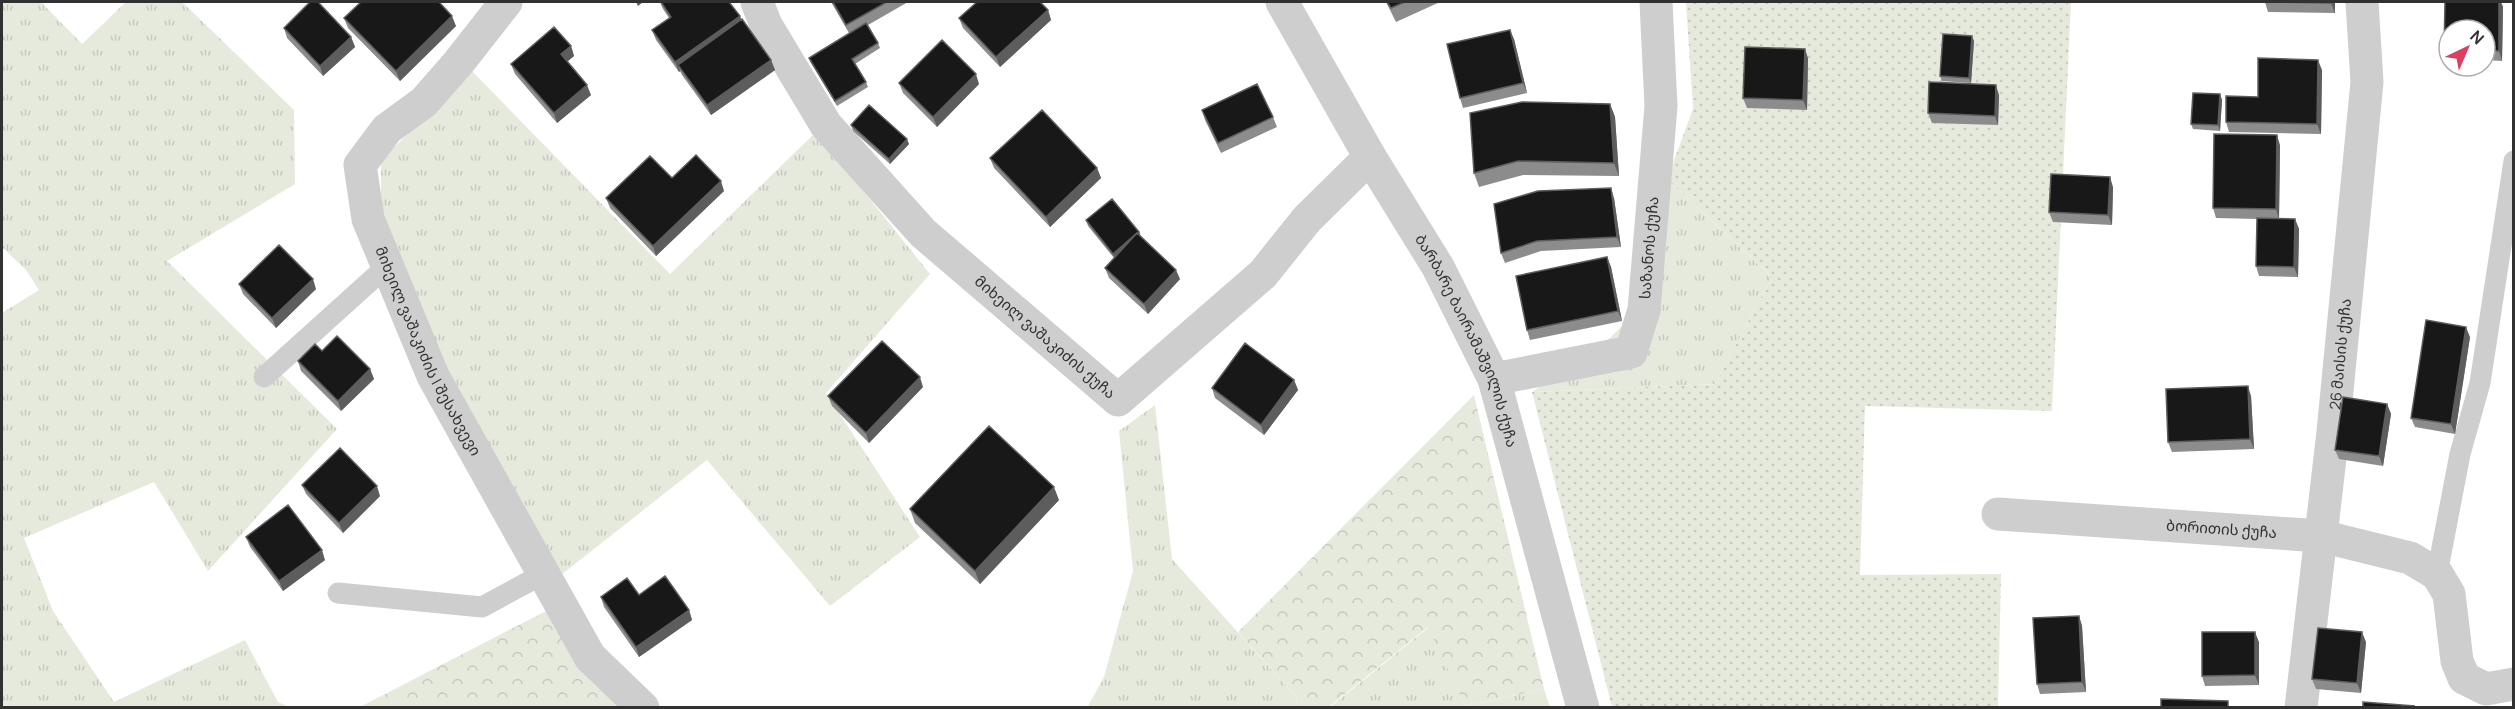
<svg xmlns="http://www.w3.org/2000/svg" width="2515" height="709" font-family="Manrope,'Noto Sans Georgian',sans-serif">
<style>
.grass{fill:url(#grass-tufts)}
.forest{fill:url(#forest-crowns)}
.park{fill:url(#park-dots)}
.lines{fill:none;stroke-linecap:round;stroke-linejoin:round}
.lane{stroke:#cecece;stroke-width:21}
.street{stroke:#cecece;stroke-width:33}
.wall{fill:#8c8c8c}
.shaded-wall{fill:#5d5d5d}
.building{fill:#181818;stroke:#5d5d5d;stroke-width:1.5}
.labels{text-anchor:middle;stroke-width:6;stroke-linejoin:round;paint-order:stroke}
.street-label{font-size:15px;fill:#313131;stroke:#fff}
</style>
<defs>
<pattern id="grass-tufts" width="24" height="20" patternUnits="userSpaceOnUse" patternTransform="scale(1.5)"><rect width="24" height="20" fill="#e6eadd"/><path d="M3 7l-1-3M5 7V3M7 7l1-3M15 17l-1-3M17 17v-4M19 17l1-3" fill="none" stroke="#c6c9be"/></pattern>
<pattern id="forest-crowns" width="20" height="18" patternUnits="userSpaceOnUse" patternTransform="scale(1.5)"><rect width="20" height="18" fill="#e6eadd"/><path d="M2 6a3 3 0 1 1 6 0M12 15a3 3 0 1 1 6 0" fill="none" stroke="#c6c9be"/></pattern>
<pattern id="park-dots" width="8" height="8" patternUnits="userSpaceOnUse" patternTransform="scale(1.5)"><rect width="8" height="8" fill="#e6eadd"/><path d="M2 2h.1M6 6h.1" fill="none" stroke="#c6c9be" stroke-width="1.8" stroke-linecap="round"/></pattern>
</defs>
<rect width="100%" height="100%" fill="#fff"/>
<!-- grass -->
<path class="grass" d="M2 2H41L82 44 126 2H182L294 110 295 184 167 261 337 429 208 571 154 482 24 538 53 611 114 702 245 640 278 702 289 707H2V313L39 290 26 270 2 247Z
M472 71 670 274 816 132 930 274 826 393 920 537 830 606 707 460 561 575 415 312 381 212V160Z
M1667 179 1772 277 1715 384 1532 392 1608 340 1630 318Z
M1155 405 1172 559 1296 697 1297 707 1087 708 1104 677 1133 571 1119 431Z
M1429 627 1465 706 1544 689 1550 707 1329 708Z"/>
<!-- forest -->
<path class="forest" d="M1474 395 1544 689 1465 706 1428 627 1329 707H1297L1296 697 1238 632Z
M546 611 620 708H358Z"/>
<!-- park -->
<path class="park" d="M1686 2H2071L2052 411 1865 406 1860 575 2001 574 1998 707H1612L1532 392 1715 384 1772 277 1667 179 1693 109Z"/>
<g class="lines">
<!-- lane -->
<path class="lane" d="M264 377 387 266
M2437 574 2460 454 2480 383 2514 161
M338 593 482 607 543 574"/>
<!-- street -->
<g class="street">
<path id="s1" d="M506 2 459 62 424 102 387 129 360 165 368 219 433 376 590 657 643 708"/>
<path id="s2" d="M757 2 766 25 826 125 923 233 1118 400 1263 274 1307 219 1370 157"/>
<path id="s3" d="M1282 2 1370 157 1438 267 1494 379 1583 708"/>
<path id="s4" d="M1494 379 1631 352 1644 310 1661 106 1656 2"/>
<path id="s5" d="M1998 514 2321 536 2410 558 2437 574 2449 594 2457 661 2464 678 2486 689 2514 684"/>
<path id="s6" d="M2301 708 2333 432 2367 82 2362 2"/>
</g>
</g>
<!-- wall -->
<path class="wall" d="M660 2H729L740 16 741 20 771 60 775 70 711 115 682 75 680 71 679 72 656 40 652 30 669 18 663 9Z
M831 2H908L868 25 878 43 880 48 855 64 866 82 868 87 837 106 811 63 809 58 849 33Z
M1386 2H1440L1396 22Z
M2265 2H2335V13L2268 12Z
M2445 2H2501L2503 7 2502 61 2485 60V30H2449V60L2448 59 2444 50Z
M1048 10 1051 20 1000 67 963 28 959 18Z
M344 18 456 26 400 81 348 28Z
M284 28 351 37 355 47 323 76 287 38Z
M1514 39 1527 93 1463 108 1460 98Z
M1974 41 1971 83 1942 81 1940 76Z
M571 46 574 56 567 62 591 95 557 123 515 74 511 64Z
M1808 58 1807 110 1747 108 1743 98Z
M2322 70 2321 134 2229 132 2226 122 2258 97Z
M899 83 979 84 937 127 903 93Z
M2220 94 2222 100 2220 131 2193 129 2191 124Z
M1999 95 1998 125 1932 123 1928 113Z
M1610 104 1615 117 1619 176 1523 175 1479 187 1474 173Z
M1202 110 1273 117 1277 127 1221 153 1205 120Z
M851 125 909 144 890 164 853 131Z
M2280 145 2279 219H2295L2299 229 2298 277 2259 276 2256 266 2257 219 2216 218 2213 208Z
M990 158 1097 168 1101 178 1050 227 994 168Z
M672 178 724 191 656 256 610 208 606 198Z
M2113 187 2112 225 2053 222 2049 212Z
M1614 198 1621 247 1541 251 1505 263 1501 253Z
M1086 220 1139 232 1141 236 1180 279 1148 314 1109 278 1105 268 1114 258 1088 226Z
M1607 257 1611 267 1622 321 1530 340 1527 330Z
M239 284 316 289 276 328 243 294Z
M2470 337 2455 434 2415 427 2411 418Z
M322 351 370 369 374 379 341 411 301 371 298 361Z
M1294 380 1298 390 1264 435 1215 398 1212 388Z
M923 387 869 443 832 406 828 396Z
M2251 396 2254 449 2172 452 2168 442Z
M2387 404 2391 414 2383 466 2339 459 2335 450Z
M302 485 380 496 343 533 306 494Z
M1059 500 980 584 915 523 910 509Z
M246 537 325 560 283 591 250 547Z
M639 595 689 610 692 620 639 657 604 607 601 597Z
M2079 616 2082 626 2086 692 2040 694 2037 684Z
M2259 642V685L2205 686 2202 676Z
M2366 642 2361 693 2316 689 2312 679Z"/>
<!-- shaded-wall -->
<path class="shaded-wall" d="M636 2H643L638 6Z
M2331 2H2335V13L2331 3Z
M2499 2H2501L2503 7 2502 61 2499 51Z
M1048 10 1051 20 1000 67 996 57Z
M452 16 456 26 400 81 396 71Z
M740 16 743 26 678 65 680 71 679 72 675 62Z
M1510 30 1514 39 1527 93 1523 83Z
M1972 36 1974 41 1971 83 1969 78Z
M351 37 355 47 323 76 320 66Z
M571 46 574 56 564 64 561 54Z
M1805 49 1808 58 1807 110 1803 100Z
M771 60 775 70 711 115 707 105Z
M2318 60 2322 70 2321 134 2317 124Z
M976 74 979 84 937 127 933 117Z
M587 85 591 95 557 123 554 113Z
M1996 85 1999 95 1998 125 1995 116Z
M2220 94 2222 100 2220 131 2218 125Z
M1610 104 1615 117 1619 176 1614 163Z
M2277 135 2280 145 2279 219 2276 209Z
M907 139 909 144 890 164 889 159Z
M1097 168 1101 178 1050 227 1046 217Z
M2110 177 2113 187 2112 225 2108 215Z
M721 181 724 191 656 256 653 246Z
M1611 188 1614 198 1621 247 1617 237Z
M2295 219 2299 229 2298 277 2294 267Z
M1139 232 1141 238 1115 259 1113 254Z
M1607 257 1611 267 1622 321 1618 311Z
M1176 270 1180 279 1148 314 1144 304Z
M313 279 316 289 276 328 272 318Z
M2466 327 2470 337 2455 434 2451 424Z
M370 369 374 379 341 411 338 401Z
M920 377 923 387 869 443 866 433Z
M1294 380 1298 390 1264 435 1261 425Z
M2248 386 2251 396 2254 449 2250 439Z
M2387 404 2391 414 2383 466 2379 456Z
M377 486 380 496 343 533 339 523Z
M1054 487 1059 500 980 584 975 571Z
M322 550 325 560 283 591 279 581Z
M689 610 692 620 639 657 636 647Z
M2079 616 2082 626 2086 692 2082 682Z
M2255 632 2259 642V685L2255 675Z
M2362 632 2366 642 2361 693 2357 683Z"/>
<!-- building -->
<path class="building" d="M310 2H318L351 37 320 66 284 28Z
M361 2H439L452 16 396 71 344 18Z
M661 2H729L740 16 675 62 652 30 671 17Z
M833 2H887L846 25Z
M977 2H1040L1048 10 996 57 959 18Z
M1387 2H1405L1391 8Z
M2265 2H2331V3Z
M2445 2H2499V51L2485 50V30H2449V50H2444Z
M742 19 771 60 707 105 678 65Z
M866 23 878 43 852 59 866 82 835 101 809 58Z
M554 27 571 46 561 54 587 85 554 113 511 64Z
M1510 30 1523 83 1460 98 1447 44Z
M1943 34 1972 36 1969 78 1940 76Z
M942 40 976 74 933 117 899 83Z
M1745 47 1805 49 1803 100 1743 98Z
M2258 58 2318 60 2317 124 2226 122V96L2258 97Z
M1929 82 1996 85 1995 116 1928 113Z
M1257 84 1273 117 1218 143 1202 110Z
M2193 93 2220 94 2218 125 2191 124Z
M1522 102 1610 104 1614 163 1518 161 1474 173 1470 113Z
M869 105 907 139 889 159 851 125Z
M1042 110 1097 168 1046 217 990 158Z
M2214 134 2277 135 2276 209 2213 208Z
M696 155 721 181 653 246 606 198 650 156 672 178Z
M2051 174 2110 177 2108 215 2049 212Z
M1611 188 1617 237 1537 241 1501 253 1494 204 1538 191Z
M1112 199 1139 232 1137 233 1113 254 1086 220Z
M2257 218 2295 219 2294 267 2256 266Z
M1137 233 1176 270 1144 304 1105 268Z
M279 245 313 279 272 318 239 284Z
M1607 257 1618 311 1527 330 1516 276Z
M2426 320 2466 327 2451 424 2411 418Z
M337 336 370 369 338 401 298 361 315 344 322 351Z
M882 341 920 377 866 433 828 396Z
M1245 343 1294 380 1261 425 1212 388Z
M2248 386 2250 439 2168 442 2166 389Z
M2343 397 2387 404 2379 456 2335 450Z
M989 426 1054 487 975 571 910 509Z
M340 448 377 486 339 523 302 485Z
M288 505 322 550 279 581 246 537Z
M665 576 689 610 636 647 601 597 627 578 639 595Z
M2079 616 2082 682 2037 684 2033 618Z
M2318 628 2362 632 2357 683 2312 679Z
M2202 632H2255V675L2202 676Z
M2161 699 2228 701V708H2161Z
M2363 702 2414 706 2413 708H2363Z"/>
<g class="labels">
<!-- street labels -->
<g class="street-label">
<text dy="5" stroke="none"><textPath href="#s4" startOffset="246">საზანოს ქუჩა</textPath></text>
<text dy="5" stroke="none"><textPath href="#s2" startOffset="447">მიხეილ ვაშაკიძის ქუჩა</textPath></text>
<text dy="5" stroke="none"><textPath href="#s3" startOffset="387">ბარბარე ბაირამაშვილის ქუჩა</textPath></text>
<text dy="5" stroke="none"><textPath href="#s1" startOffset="420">მიხეილ ვაშაკიძის I შესახვევი</textPath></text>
<text dy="5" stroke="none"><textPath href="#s6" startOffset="356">26 მაისის ქუჩა</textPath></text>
<text dy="5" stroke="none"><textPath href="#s5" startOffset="224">ბორითის ქუჩა</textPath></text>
</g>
</g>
<!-- border -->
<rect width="2515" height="709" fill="none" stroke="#313131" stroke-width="6"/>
<!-- north arrow -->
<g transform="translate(2467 48) rotate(44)"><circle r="28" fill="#ffffff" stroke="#adadad" stroke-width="1.5"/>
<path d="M0-4.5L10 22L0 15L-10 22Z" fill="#dc3f61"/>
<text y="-9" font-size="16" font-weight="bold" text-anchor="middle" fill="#313131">N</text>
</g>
</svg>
